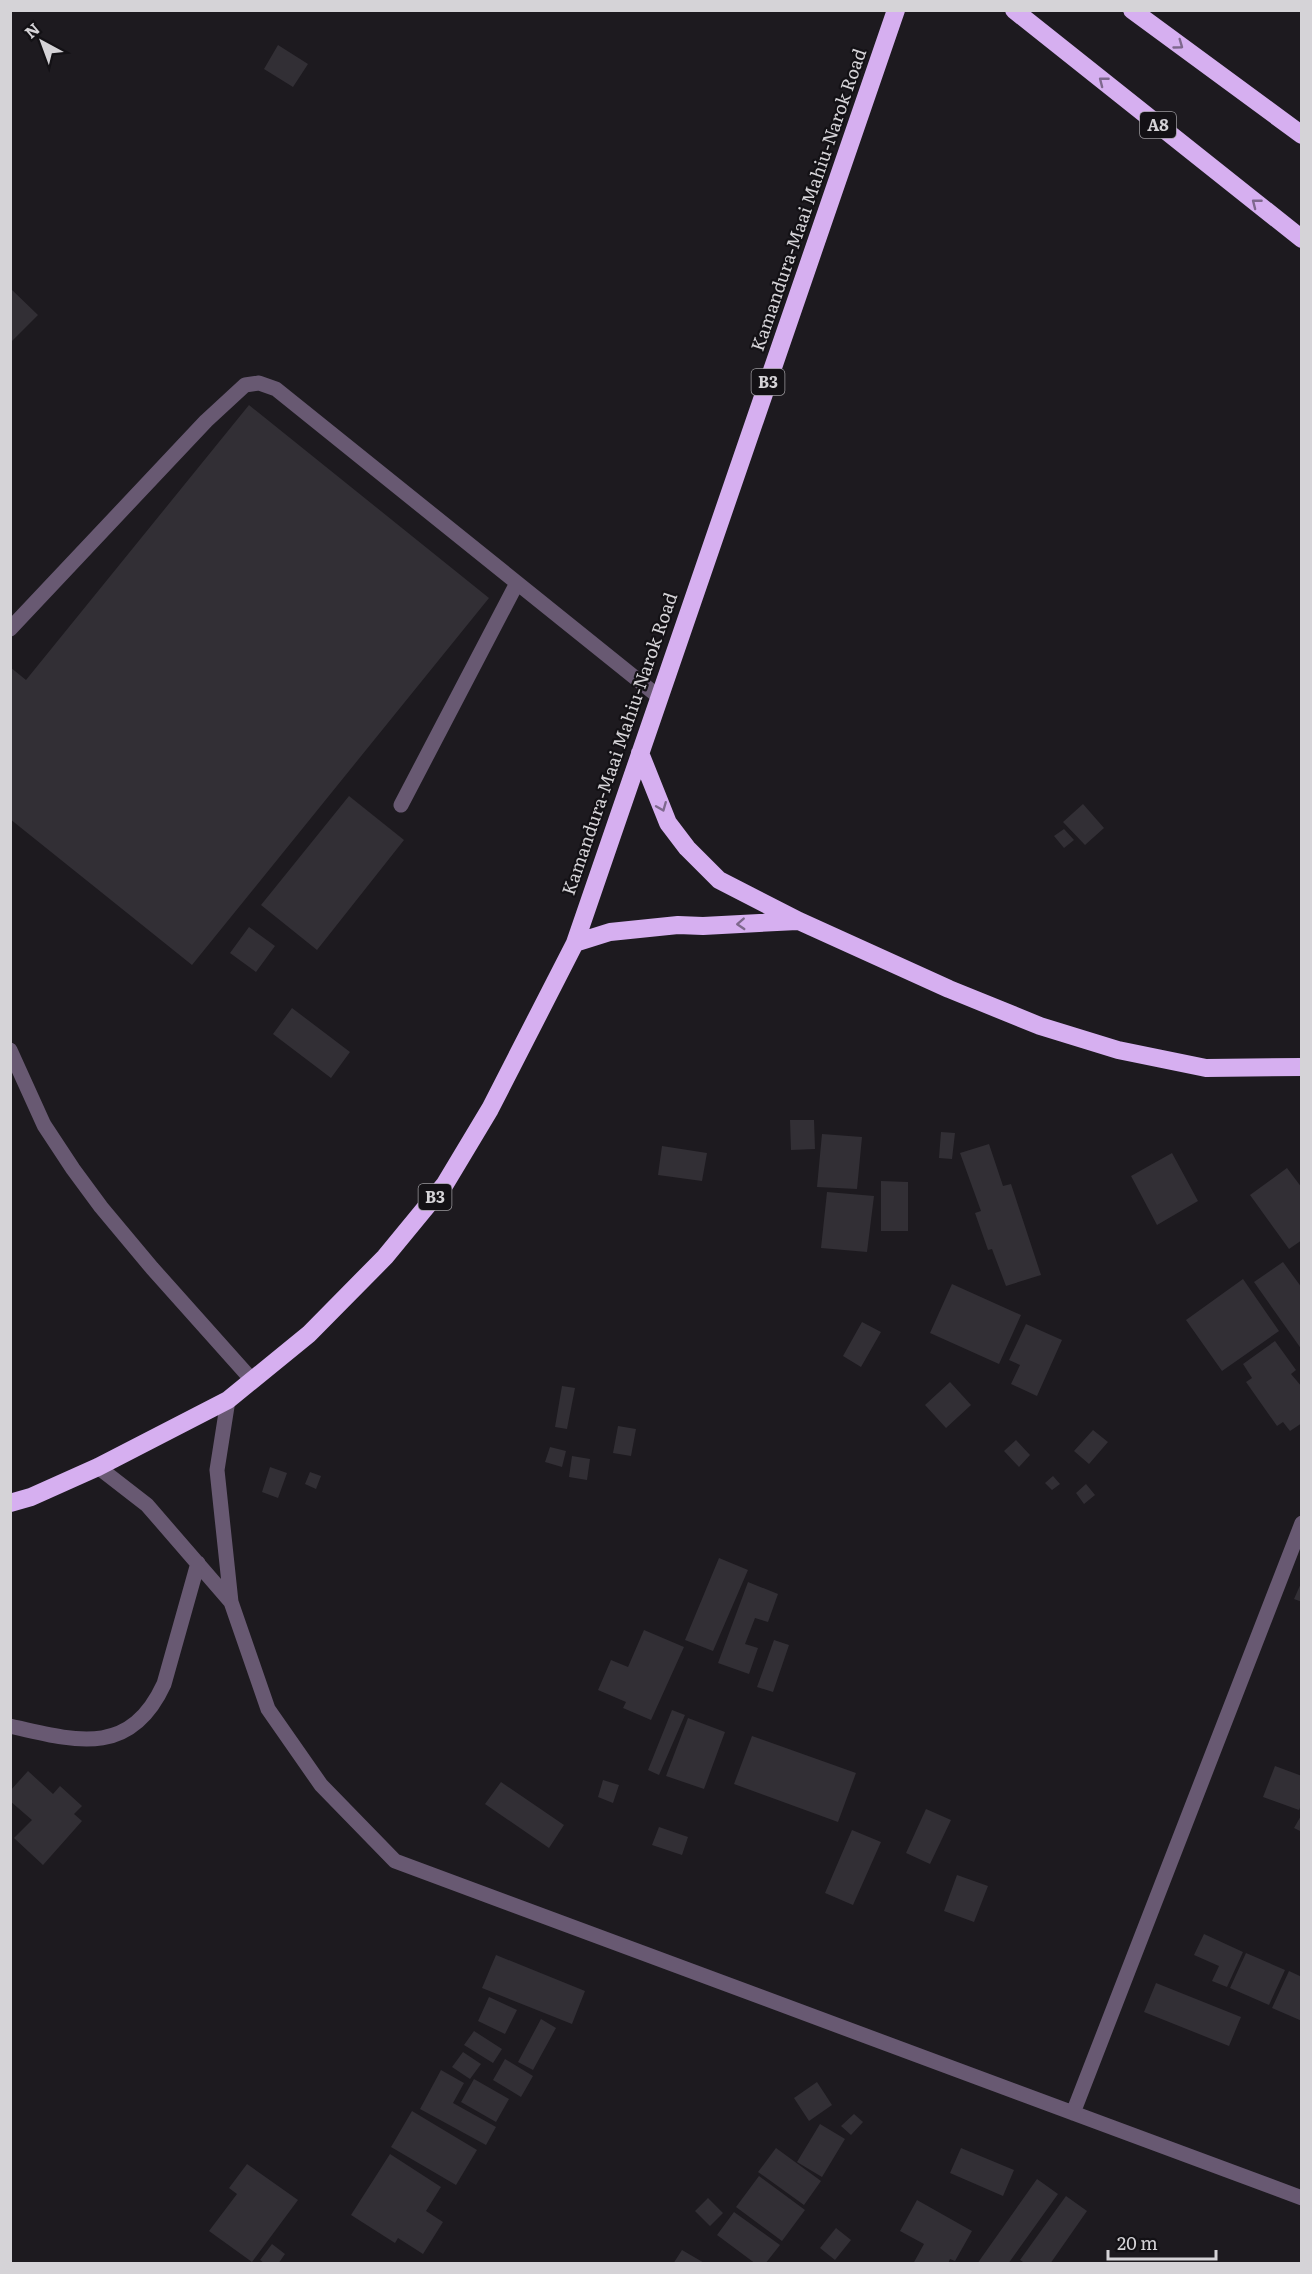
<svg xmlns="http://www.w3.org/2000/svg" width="1312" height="2274" font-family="Literata,serif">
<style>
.building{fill:#322f35}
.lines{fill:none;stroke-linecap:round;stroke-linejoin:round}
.minor{stroke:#685972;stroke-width:15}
.highway{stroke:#d6aff0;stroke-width:18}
.oneway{stroke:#7e688d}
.labels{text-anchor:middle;stroke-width:4.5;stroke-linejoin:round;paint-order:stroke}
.shield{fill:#131115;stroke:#9b999d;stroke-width:1.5}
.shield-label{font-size:16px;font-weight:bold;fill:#d5d3d7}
.street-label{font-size:18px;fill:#d5d3d7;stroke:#131115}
</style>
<rect width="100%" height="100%" fill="#1d1a1f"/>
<!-- building -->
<path class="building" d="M278 45 308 64 293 87 264 69Z
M10 288 38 315 10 343Z
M249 405 489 598 192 965 10 819V667L26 680Z
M349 796 404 840 317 950 261 905Z
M1083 804 1104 828 1085 845 1063 822Z
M1064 829 1074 840 1064 848 1054 836Z
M249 927 275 946 256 972 230 953Z
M292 1008 350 1052 331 1078 273 1034Z
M790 1120H814L815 1149 791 1150Z
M941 1132 955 1133 952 1159 939 1158Z
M822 1134 862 1137 857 1189 817 1187Z
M989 1144 1003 1186 1011 1184 1041 1275 1006 1286 992 1249 988 1250 975 1213 981 1211 960 1153Z
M662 1146 707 1153 702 1181 658 1175Z
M1172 1153 1198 1201 1157 1225 1131 1176Z
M1287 1168 1302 1188V1240L1289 1249 1250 1195Z
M881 1181 908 1182V1231H881Z
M827 1192 874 1196 867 1252 821 1248Z
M1283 1262 1302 1288V1350L1254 1282Z
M1243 1279 1279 1331 1222 1371 1186 1320Z
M952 1284 1021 1315 999 1364 930 1333Z
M862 1322 881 1332 861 1367 843 1356Z
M1026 1324 1062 1340 1037 1396 1011 1384 1020 1365 1009 1360Z
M1275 1341 1296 1370 1291 1374 1302 1387V1423L1290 1431 1283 1422 1277 1426 1246 1382 1252 1378 1243 1364Z
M950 1382 971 1405 946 1428 925 1405Z
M562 1386 575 1388 567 1429 555 1427Z
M618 1426 636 1429 631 1456 613 1453Z
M1093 1430 1108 1442 1089 1464 1074 1451Z
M1016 1440 1030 1455 1019 1467 1004 1451Z
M550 1447 566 1451 562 1467 545 1462Z
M572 1456 590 1459 587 1480 569 1477Z
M270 1467 287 1473 278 1498 262 1492Z
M310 1472 321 1476 316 1489 305 1484Z
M1053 1476 1060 1484 1052 1490 1045 1483Z
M1086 1484 1095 1495 1084 1504 1076 1493Z
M719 1558 748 1570 713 1651 685 1640Z
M1302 1581V1602L1294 1599Z
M748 1582 778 1594 768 1622 755 1618 745 1644 758 1648 749 1674 718 1663Z
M644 1630 684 1647 651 1720 623 1708 626 1702 598 1690 611 1660 628 1667Z
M774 1640 789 1645 773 1692 757 1687Z
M672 1710 685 1715 659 1775 648 1770Z
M688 1718 725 1732 704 1789 666 1776Z
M752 1736 856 1773 838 1822 734 1784Z
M1275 1766 1302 1776V1803L1299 1810 1263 1797Z
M28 1771 53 1794 60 1786 82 1806 74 1814 82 1821 43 1865 14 1838 32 1820 10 1801V1791Z
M603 1780 619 1785 613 1803 598 1797Z
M501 1782 564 1825 549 1848 485 1804Z
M926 1809 951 1820 930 1864 906 1853Z
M1302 1814V1832L1294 1828Z
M659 1827 688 1837 682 1855 652 1845Z
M852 1830 881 1842 853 1905 825 1893Z
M957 1875 988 1886 974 1922 944 1911Z
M1204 1934 1243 1952 1227 1987 1212 1981 1219 1966 1194 1955Z
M1246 1953 1285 1970 1269 2005 1230 1988Z
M496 1955 585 1991 572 2024 482 1988Z
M1289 1971 1302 1977V2021L1272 2008Z
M1156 1983 1241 2017 1229 2046 1144 2012Z
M489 1997 517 2010 505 2034 478 2021Z
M541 2019 556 2028 533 2070 518 2062Z
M474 2031 502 2049 493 2063 464 2045Z
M463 2052 481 2064 470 2079 452 2067Z
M505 2059 533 2076 521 2097 493 2080Z
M441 2070 464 2083 453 2103 496 2127 486 2145 420 2109Z
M474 2079 509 2099 496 2122 461 2102Z
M817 2082 832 2105 809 2121 794 2098Z
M412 2111 477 2150 456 2185 391 2147Z
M854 2114 863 2122 851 2135 841 2126Z
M820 2124 845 2139 822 2177 797 2162Z
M776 2148 821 2181 804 2205 758 2172Z
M961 2148 1014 2170 1003 2196 950 2173Z
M390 2154 441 2187 426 2211 443 2222 423 2254 398 2238 395 2243 351 2215Z
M247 2164 298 2200 252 2262 209 2231 237 2194 229 2188Z
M759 2176 805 2210 782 2241 736 2207Z
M1037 2179 1058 2194 1008 2264H977Z
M1066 2196 1087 2211 1050 2264H1026L1020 2260Z
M708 2198 723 2213 710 2226 695 2211Z
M917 2200 972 2231 955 2261 950 2259 948 2264H913L924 2244 900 2231Z
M734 2212 780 2245 765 2264H756L717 2235Z
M836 2228 851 2240 835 2260 820 2248Z
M272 2244 285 2254 278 2264H265L260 2260Z
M682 2250 706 2264H673Z"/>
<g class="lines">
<!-- minor -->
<path class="minor" d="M10 629 206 421 245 385 259 383 276 389 659 697
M401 805 517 583
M10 1050 44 1125 73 1169 101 1207 152 1268 252 1380
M228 1400 217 1470 231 1602
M98 1467 147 1505 231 1602 268 1709 321 1785 395 1861 1302 2198
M10 1726C75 1741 130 1758 164 1684L198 1563
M1073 2113 1302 1523"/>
<!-- highway -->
<path class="highway" d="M1014 10 1302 239
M1132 10 1302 135
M640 753 668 823 687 848 719 880 799 921 949 989 1040 1026 1118 1050 1206 1068 1302 1067
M575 943 610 932 678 925 703 926 797 921
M10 1503 31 1497 98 1467 228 1400 309 1334 385 1257 445 1184 490 1109 575 943 896 10"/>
</g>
<!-- one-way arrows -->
<defs><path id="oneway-chevron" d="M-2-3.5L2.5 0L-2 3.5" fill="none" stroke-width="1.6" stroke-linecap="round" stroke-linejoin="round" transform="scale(1.5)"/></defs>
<g class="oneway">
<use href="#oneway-chevron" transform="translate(1179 45) rotate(36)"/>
<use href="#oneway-chevron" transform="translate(1103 81) rotate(-142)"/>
<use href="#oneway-chevron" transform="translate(1256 203) rotate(-142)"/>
<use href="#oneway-chevron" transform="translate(662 807) rotate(68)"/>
<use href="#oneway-chevron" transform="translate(741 924) rotate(177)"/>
</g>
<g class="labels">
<!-- shield labels -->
<g class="shield">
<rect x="1140" y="112" width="36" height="26" rx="4.5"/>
<rect x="751.5" y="369" width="33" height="26" rx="4.5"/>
<rect x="418.5" y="1184" width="33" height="26" rx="4.5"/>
</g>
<g class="shield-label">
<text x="1158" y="131">A8</text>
<text x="768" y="388">B3</text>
<text x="435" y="1203">B3</text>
</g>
<!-- street labels -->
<g class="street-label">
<text transform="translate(809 200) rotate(-71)" y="6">Kamandura-Maai Mahiu-Narok Road</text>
<text transform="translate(620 744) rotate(-71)" y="6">Kamandura-Maai Mahiu-Narok Road</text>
</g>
</g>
<!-- border -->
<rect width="1312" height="2274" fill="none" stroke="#d5d3d7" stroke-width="24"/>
<!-- north arrow -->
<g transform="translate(42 42) rotate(319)" stroke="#131115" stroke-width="4.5" paint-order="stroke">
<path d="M0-4.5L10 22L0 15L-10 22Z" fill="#d5d3d7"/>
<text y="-9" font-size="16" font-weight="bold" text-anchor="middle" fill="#d5d3d7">N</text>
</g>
<!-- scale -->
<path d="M1108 2250v9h108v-9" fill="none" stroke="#d5d3d7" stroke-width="3"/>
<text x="1117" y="2250" font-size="18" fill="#d5d3d7" stroke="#131115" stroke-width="4.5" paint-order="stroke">20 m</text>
</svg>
